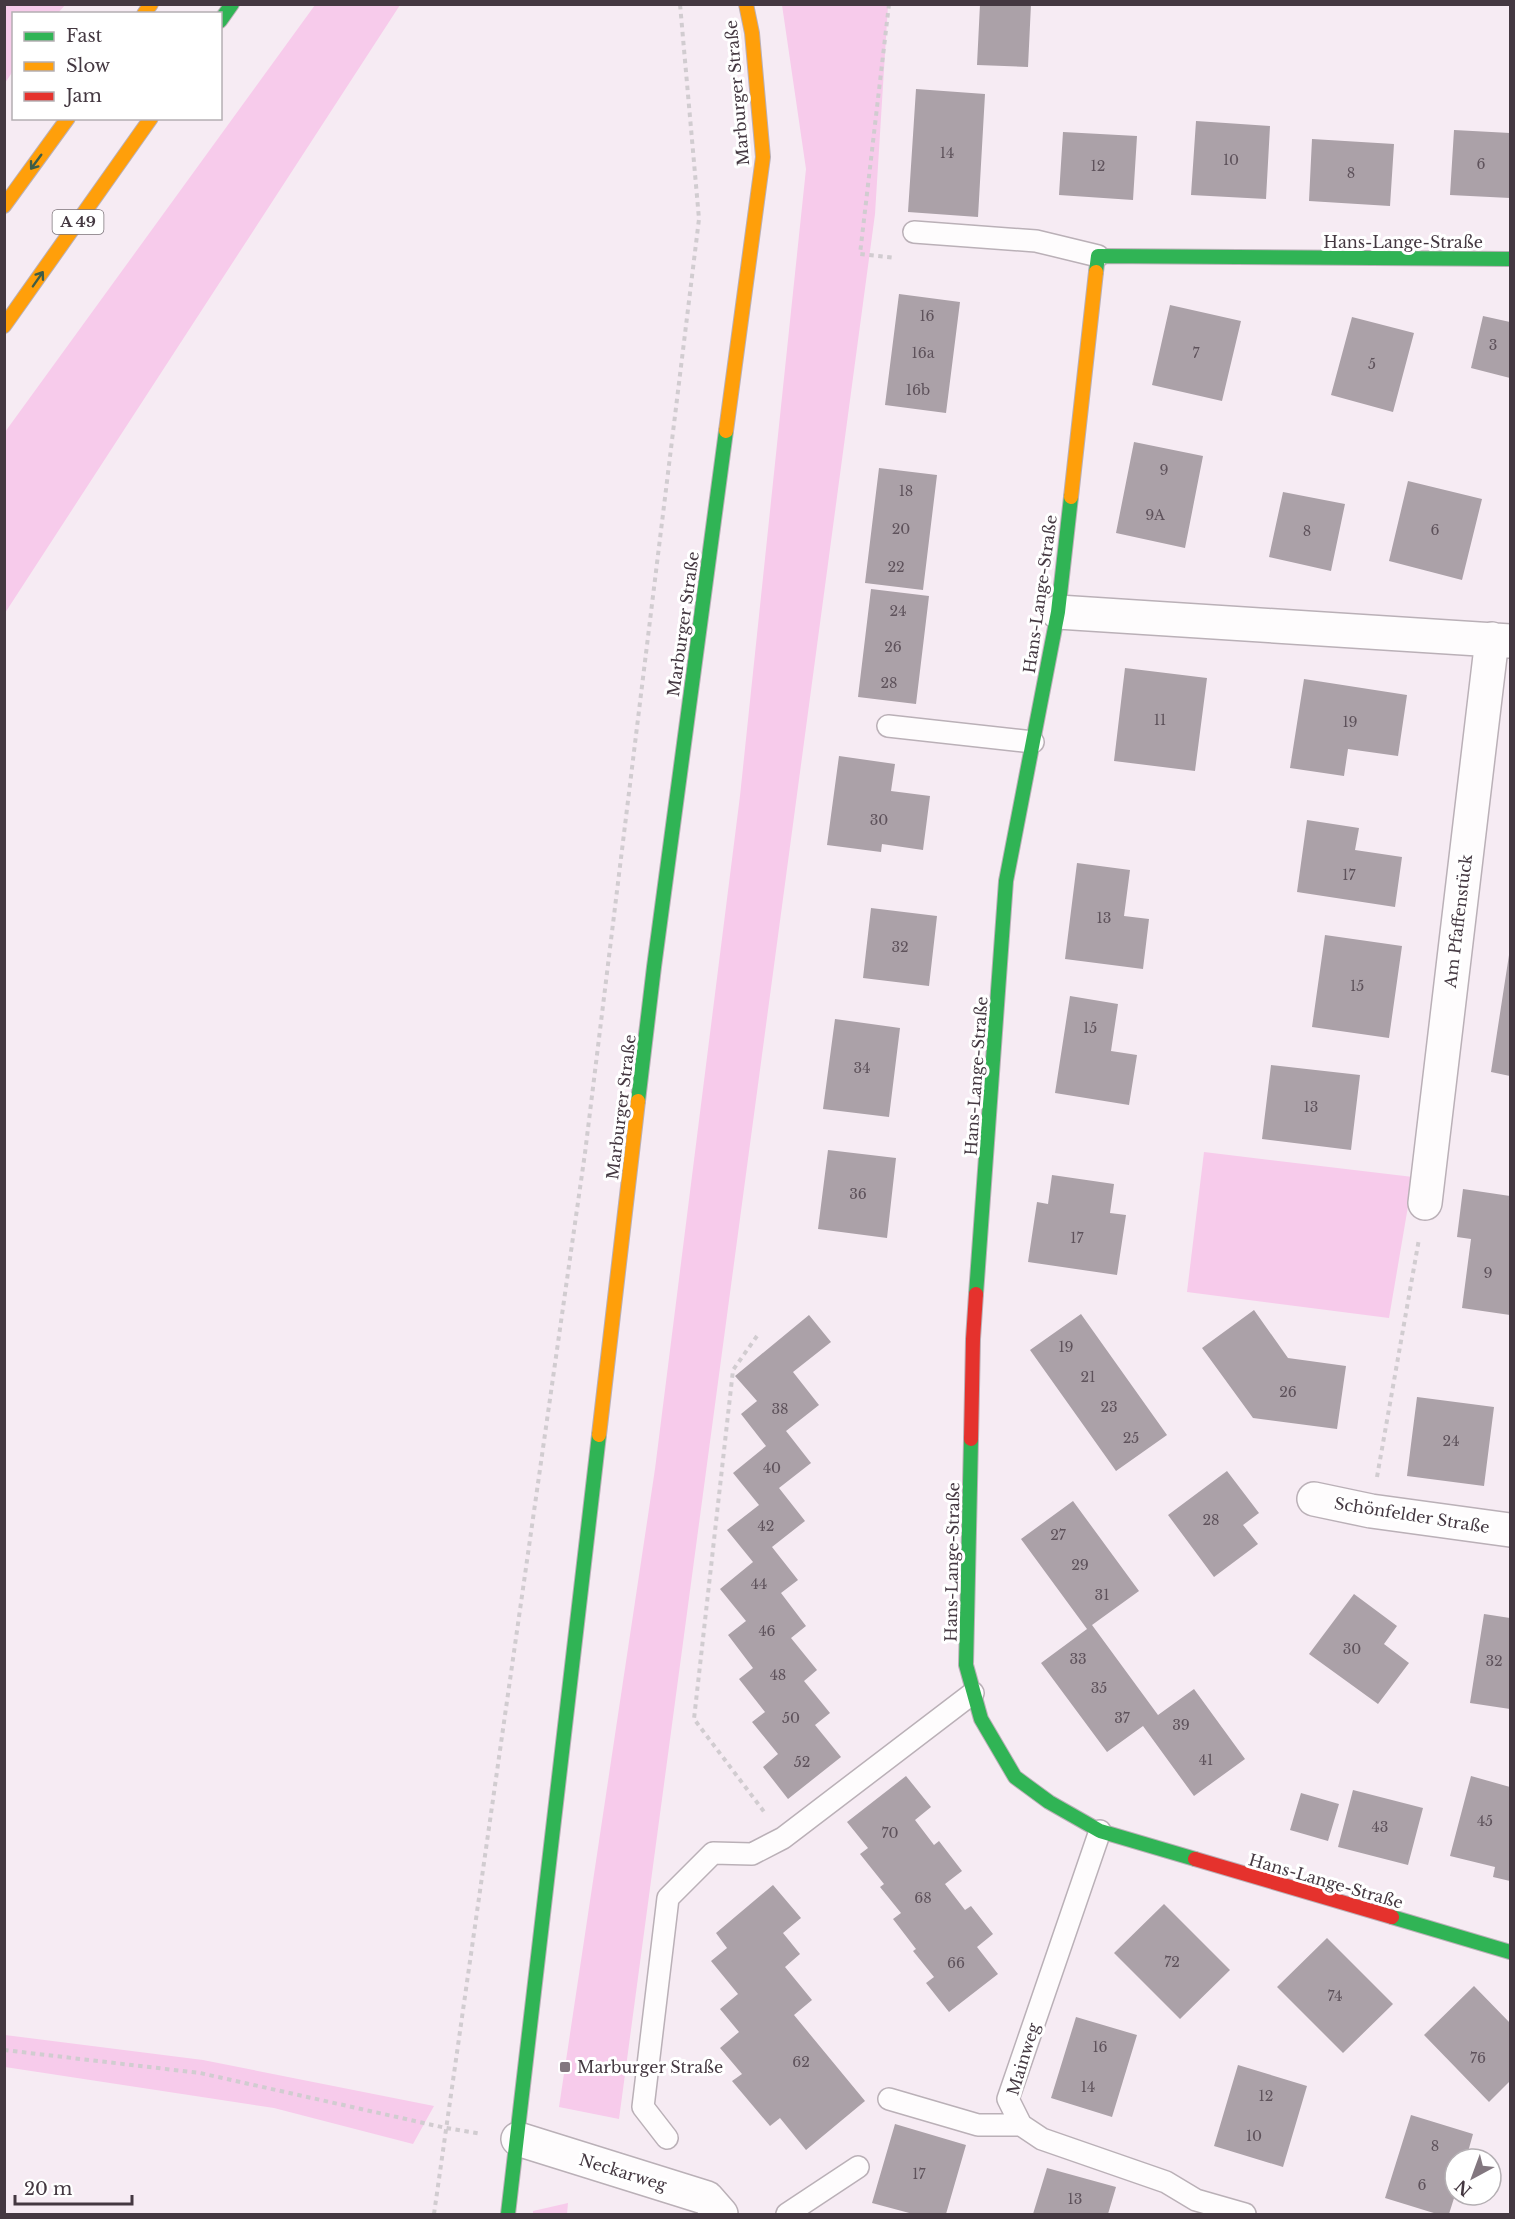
<svg xmlns="http://www.w3.org/2000/svg" width="1515" height="2219" font-family="'Libre Baskerville',serif">
<style>
.green{fill:#f7cbeb}
.building{fill:#aba1a8}
.lines{fill:none;stroke-linecap:round;stroke-linejoin:round}
.lane-casing{stroke:#bab0b7;stroke-width:24}
.street-casing{stroke:#bab0b7;stroke-width:36}
.fast-casing{stroke:#bab0b7;stroke-width:16}
.slow-casing{stroke:#bab0b7;stroke-width:16}
.jam-casing{stroke:#bab0b7;stroke-width:16}
.path{stroke:#d1ccd0;stroke-width:4;stroke-dasharray:4.5 4.5;stroke-linecap:butt}
.lane{stroke:#fefcfd;stroke-width:21}
.street{stroke:#fefcfd;stroke-width:33}
.fast{stroke:#30b455;stroke-width:14}
.slow{stroke:#ff9f0a;stroke-width:14}
.jam{stroke:#e5322d;stroke-width:14}
.oneway{stroke:#3e5d47}
.poi-dot{fill:#82777f;stroke:#fff;stroke-width:2}
.labels{text-anchor:middle;stroke-width:6;stroke-linejoin:round;paint-order:stroke}
.number-label{font-size:14px;fill:#5e525b}
.shield{fill:#fff;stroke:#7c747a;stroke-width:1.5}
.shield-label{font-size:15px;font-weight:bold;fill:#443841}
.street-label{font-size:16px;fill:#443841;stroke:#fff}
.poi-label{font-size:16px;fill:#443841;stroke:#fff;text-anchor:start}
</style>
<rect width="100%" height="100%" fill="#f6ebf3"/>
<!-- green -->
<path class="green" d="M5 4 65 5 58 13 14 14 13 71 5 83Z
M315 5H400L5 613V432Z
M782 5H888L875 214 619 2119 559 2107 655 1469 740 796 806 169Z
M1204 1152 1413 1177 1389 1318 1187 1292Z
M5 2035 203 2060 434 2106 413 2144 274 2108 5 2067Z
M568 2203 567 2214H533V2211Z"/>
<!-- building -->
<path class="building" d="M980 4H1031L1028 67 977 65Z
M916 89 985 94 978 217 908 212Z
M1196 121 1270 126 1266 199 1191 195Z
M1454 130 1510 133V198L1450 195Z
M1063 132 1137 136 1133 200 1059 195Z
M1312 139 1394 144 1390 206 1309 201Z
M899 294 960 302 946 413 885 405Z
M1170 305 1241 321 1222 401 1152 385Z
M1483 316 1510 322V378L1471 368Z
M1352 317 1414 333 1393 412 1331 395Z
M1134 442 1203 456 1185 548 1116 533Z
M879 468 937 475 923 590 865 583Z
M1408 481 1482 499 1462 580 1389 561Z
M1283 492 1345 504 1331 571 1269 557Z
M871 589 929 596 916 704 858 697Z
M1125 668 1207 678 1195 771 1114 761Z
M1304 679 1407 695 1398 756 1348 749 1344 776 1290 768Z
M839 756 895 764 891 791 930 796 923 850 882 844 881 852 827 845Z
M1307 820 1359 828 1355 850 1402 857 1395 907 1297 892Z
M1077 863 1130 870 1124 916 1149 919 1143 969 1065 959Z
M871 908 937 916 929 986 863 978Z
M1325 935 1402 946 1389 1038 1312 1027Z
M1509 955H1510V1076L1491 1072Z
M1070 996 1118 1004 1111 1051 1137 1055 1129 1105 1055 1093Z
M835 1019 900 1028 889 1117 823 1109Z
M1271 1065 1360 1075 1351 1150 1262 1139Z
M828 1150 896 1158 887 1238 818 1229Z
M1052 1175 1114 1184 1110 1213 1126 1215 1117 1275 1028 1262 1037 1202 1048 1204Z
M1463 1189 1510 1196V1315L1462 1308 1471 1239 1457 1237Z
M1254 1310 1288 1358 1346 1366 1337 1429 1253 1418 1202 1348Z
M1081 1314 1167 1435 1116 1471 1030 1350Z
M809 1315 831 1342 793 1372 819 1405 786 1431 811 1463 779 1488 805 1521 772 1547 798 1580 781 1593 806 1626 791 1638 817 1670 804 1681 830 1713 815 1725 841 1757 788 1799 763 1767 778 1754 752 1722 765 1712 739 1679 753 1668 728 1635 746 1621 720 1589 753 1562 727 1530 759 1505 733 1473 766 1446 741 1414 757 1401 735 1376Z
M1417 1397 1494 1407 1484 1486 1407 1476Z
M1227 1471 1259 1513 1243 1525 1258 1544 1214 1577 1168 1515Z
M1073 1501 1139 1591 1092 1625 1158 1715 1194 1689 1245 1759 1194 1796 1143 1726 1107 1752 1041 1663 1087 1629 1021 1539Z
M1354 1594 1397 1626 1384 1644 1409 1663 1378 1704 1309 1654Z
M1484 1614 1510 1618V1709L1470 1703Z
M906 1776 931 1807 915 1820 934 1845 939 1841 962 1871 945 1884 965 1910 971 1906 993 1934 977 1947 998 1974 949 2012 926 1983 934 1977 913 1951 916 1949 893 1919 901 1913 880 1887 884 1884 860 1854 868 1848 847 1822Z
M1471 1776 1510 1787V1881L1493 1877 1495 1867 1450 1856Z
M1353 1790 1423 1808 1408 1865 1338 1847Z
M1301 1793 1339 1804 1328 1841 1290 1830Z
M773 1885 801 1918 783 1933 800 1954 785 1967 812 2000 794 2015 865 2101 806 2150 780 2118 770 2126 732 2081 742 2074 720 2048 739 2032 720 2009 738 1994 711 1961 727 1948 716 1933Z
M1164 1904 1230 1970 1180 2019 1114 1953Z
M1327 1938 1393 2004 1343 2053 1277 1987Z
M1474 1986 1510 2023V2081L1489 2102 1424 2035Z
M1076 2017 1137 2035 1112 2117 1051 2098Z
M1238 2065 1307 2086 1283 2167 1214 2146Z
M1411 2115 1473 2134 1466 2159H1455V2195L1449 2214H1437L1385 2198Z
M895 2124 966 2145 946 2214H913L872 2203Z
M1047 2168 1116 2187 1108 2214H1033Z"/>
<g class="lines">
<defs>
<path id="lane" d="M914 232 1036 241 1098 256
M888 726 1033 742
M1100 1831 1008 2099 1021 2125 1042 2139 1166 2182 1196 2200 1245 2214
M889 2099 978 2125H1021
M667 2138 643 2107 668 1898 713 1853 752 1854 783 1838 973 1693
M787 2214 858 2167"/>
<path id="street" d="M1058 612 1510 641
M1425 1203 1492 639
M1314 1499 1371 1511 1510 1530
M518 2139 707 2198 721 2214"/>
<path id="fast" d="M220 21 232 4
M1096 272 1098 256 1510 259
M638 1101 654 967 726 431
M976 1294 1006 881 1058 612 1071 497
M971 1439 966 1665 981 1719 1015 1777 1049 1802 1100 1831 1195 1859
M1392 1917 1510 1952
M508 2214 599 1435"/>
<path id="slow" d="M144 14 151 4
M4 206 68 118
M4 326 151 118
M726 431 763 157 752 33 746 4
M1071 497 1096 272
M599 1435 638 1101"/>
<path id="jam" d="M971 1439 973 1339 976 1294
M1195 1859 1392 1917"/>
</defs>
<!-- lane casing -->
<use href="#lane" class="lane-casing"/>
<!-- street casing -->
<use href="#street" class="street-casing"/>
<!-- fast casing -->
<use href="#fast" class="fast-casing"/>
<!-- slow casing -->
<use href="#slow" class="slow-casing"/>
<!-- jam casing -->
<use href="#jam" class="jam-casing"/>
<!-- path -->
<path class="path" d="M889 4 860 254 896 258
M757 1336 733 1370 694 1719 765 1813
M1377 1477 1419 1239
M4 2050 200 2073 446 2128 482 2134
M434 2214 585 1153 699 219 680 4"/>
<!-- lane -->
<use href="#lane" class="lane"/>
<!-- street -->
<use href="#street" class="street"/>
<!-- fast -->
<use href="#fast" class="fast"/>
<!-- slow -->
<use href="#slow" class="slow"/>
<!-- jam -->
<use href="#jam" class="jam"/>
</g>
<!-- one-way arrows -->
<defs><path id="oneway-shaft" d="M-6 0H5M1.5-3L5.5 0L1.5 3" fill="none" stroke-width="1.6" stroke-linecap="round" stroke-linejoin="round" transform="scale(1.5)"/></defs>
<g class="oneway">
<use href="#oneway-shaft" transform="translate(36 162) rotate(126)"/>
<use href="#oneway-shaft" transform="translate(38 279) rotate(-55)"/>
</g>
<!-- markers -->
<rect class="poi-dot" x="559" y="2061" width="12" height="12" rx="3"/>
<g class="labels">
<!-- number labels -->
<g class="number-label">
<text x="947" y="158">14</text>
<text x="1231" y="165">10</text>
<text x="1481" y="169">6</text>
<text x="1098" y="171">12</text>
<text x="1351" y="178">8</text>
<text x="927" y="321">16</text>
<text x="1493" y="350">3</text>
<text x="923" y="358">16a</text>
<text x="1196" y="358">7</text>
<text x="1372" y="369">5</text>
<text x="918" y="395">16b</text>
<text x="1164" y="475">9</text>
<text x="906" y="496">18</text>
<text x="1155" y="520">9A</text>
<text x="901" y="534">20</text>
<text x="1435" y="535">6</text>
<text x="1307" y="536">8</text>
<text x="896" y="572">22</text>
<text x="898" y="616">24</text>
<text x="893" y="652">26</text>
<text x="889" y="688">28</text>
<text x="1160" y="725">11</text>
<text x="1350" y="727">19</text>
<text x="879" y="825">30</text>
<text x="1349" y="880">17</text>
<text x="1104" y="923">13</text>
<text x="900" y="952">32</text>
<text x="1357" y="991">15</text>
<text x="1090" y="1033">15</text>
<text x="862" y="1073">34</text>
<text x="1311" y="1112">13</text>
<text x="858" y="1199">36</text>
<text x="1077" y="1243">17</text>
<text x="1488" y="1278">9</text>
<text x="1066" y="1352">19</text>
<text x="1088" y="1382">21</text>
<text x="1288" y="1397">26</text>
<text x="1109" y="1412">23</text>
<text x="780" y="1414">38</text>
<text x="1131" y="1443">25</text>
<text x="1451" y="1446">24</text>
<text x="772" y="1473">40</text>
<text x="1211" y="1525">28</text>
<text x="766" y="1531">42</text>
<text x="1058" y="1540">27</text>
<text x="1080" y="1570">29</text>
<text x="759" y="1589">44</text>
<text x="1102" y="1600">31</text>
<text x="767" y="1636">46</text>
<text x="1352" y="1654">30</text>
<text x="1078" y="1664">33</text>
<text x="1494" y="1666">32</text>
<text x="778" y="1680">48</text>
<text x="1099" y="1693">35</text>
<text x="791" y="1723">50</text>
<text x="1122" y="1723">37</text>
<text x="1181" y="1730">39</text>
<text x="1206" y="1765">41</text>
<text x="802" y="1767">52</text>
<text x="1485" y="1826">45</text>
<text x="1380" y="1832">43</text>
<text x="890" y="1838">70</text>
<text x="923" y="1903">68</text>
<text x="1172" y="1967">72</text>
<text x="956" y="1968">66</text>
<text x="1335" y="2001">74</text>
<text x="1100" y="2052">16</text>
<text x="1478" y="2063">76</text>
<text x="801" y="2067">62</text>
<text x="1088" y="2092">14</text>
<text x="1266" y="2101">12</text>
<text x="1254" y="2141">10</text>
<text x="1435" y="2151">8</text>
<text x="919" y="2179">17</text>
<text x="1422" y="2190">6</text>
<text x="1075" y="2204">13</text>
</g>
<!-- shield labels -->
<rect class="shield" x="52.5" y="210" width="51" height="24" rx="4.5"/>
<g class="shield-label">
<text x="78" y="227">A 49</text>
</g>
<!-- street labels -->
<g class="street-label">
<text transform="translate(737 93) rotate(-95)" y="6">Marburger Straße</text>
<text x="1403" y="248">Hans-Lange-Straße</text>
<text transform="translate(1040 594) rotate(-82)" y="6">Hans-Lange-Straße</text>
<text transform="translate(683 624) rotate(-82)" y="6">Marburger Straße</text>
<text transform="translate(1458 921) rotate(-83)" y="6">Am Pfaffenstück</text>
<text transform="translate(976 1076) rotate(-86)" y="6">Hans-Lange-Straße</text>
<text transform="translate(621 1107) rotate(-83)" y="6">Marburger Straße</text>
<text transform="translate(1412 1515) rotate(9)" y="6">Schönfelder Straße</text>
<text transform="translate(952 1562) rotate(-89)" y="6">Hans-Lange-Straße</text>
<text transform="translate(1326 1881) rotate(16)" y="6">Hans-Lange-Straße</text>
<text transform="translate(1023 2059) rotate(-73)" y="6">Mainweg</text>
<text transform="translate(623 2172) rotate(17)" y="6">Neckarweg</text>
</g>
<!-- poi labels -->
<g class="poi-label">
<text x="577" y="2073">Marburger Straße</text>
</g>
</g>
<!-- border -->
<rect width="1515" height="2219" fill="none" stroke="#443841" stroke-width="12"/>
<!-- legend -->
<rect x="12" y="12" width="210" height="108" fill="#ffffff" stroke="#b4afb3" stroke-width="1.5"/>
<rect x="24" y="32" width="30" height="9" fill="#30b455" stroke="#b4afb3" stroke-width="1.5"/>
<text x="66" y="42" font-size="18" fill="#443841">Fast</text>
<rect x="24" y="62" width="30" height="9" fill="#ff9f0a" stroke="#b4afb3" stroke-width="1.5"/>
<text x="66" y="72" font-size="18" fill="#443841">Slow</text>
<rect x="24" y="92" width="30" height="9" fill="#e5322d" stroke="#b4afb3" stroke-width="1.5"/>
<text x="66" y="102" font-size="18" fill="#443841">Jam</text>
<!-- north arrow -->
<g transform="translate(1473 2177) rotate(221)"><circle r="28" fill="#ffffff" stroke="#b4afb3" stroke-width="1.5"/>
<path d="M0-4.5L10 22L0 15L-10 22Z" fill="#82777f"/>
<text y="-9" font-size="16" font-weight="bold" text-anchor="middle" fill="#443841">N</text>
</g>
<!-- scale -->
<path d="M15 2195v9h117v-9" fill="none" stroke="#443841" stroke-width="3"/>
<text x="24" y="2195" font-size="18" fill="#443841" stroke="#ffffff" stroke-width="4.5" paint-order="stroke">20 m</text>
</svg>
